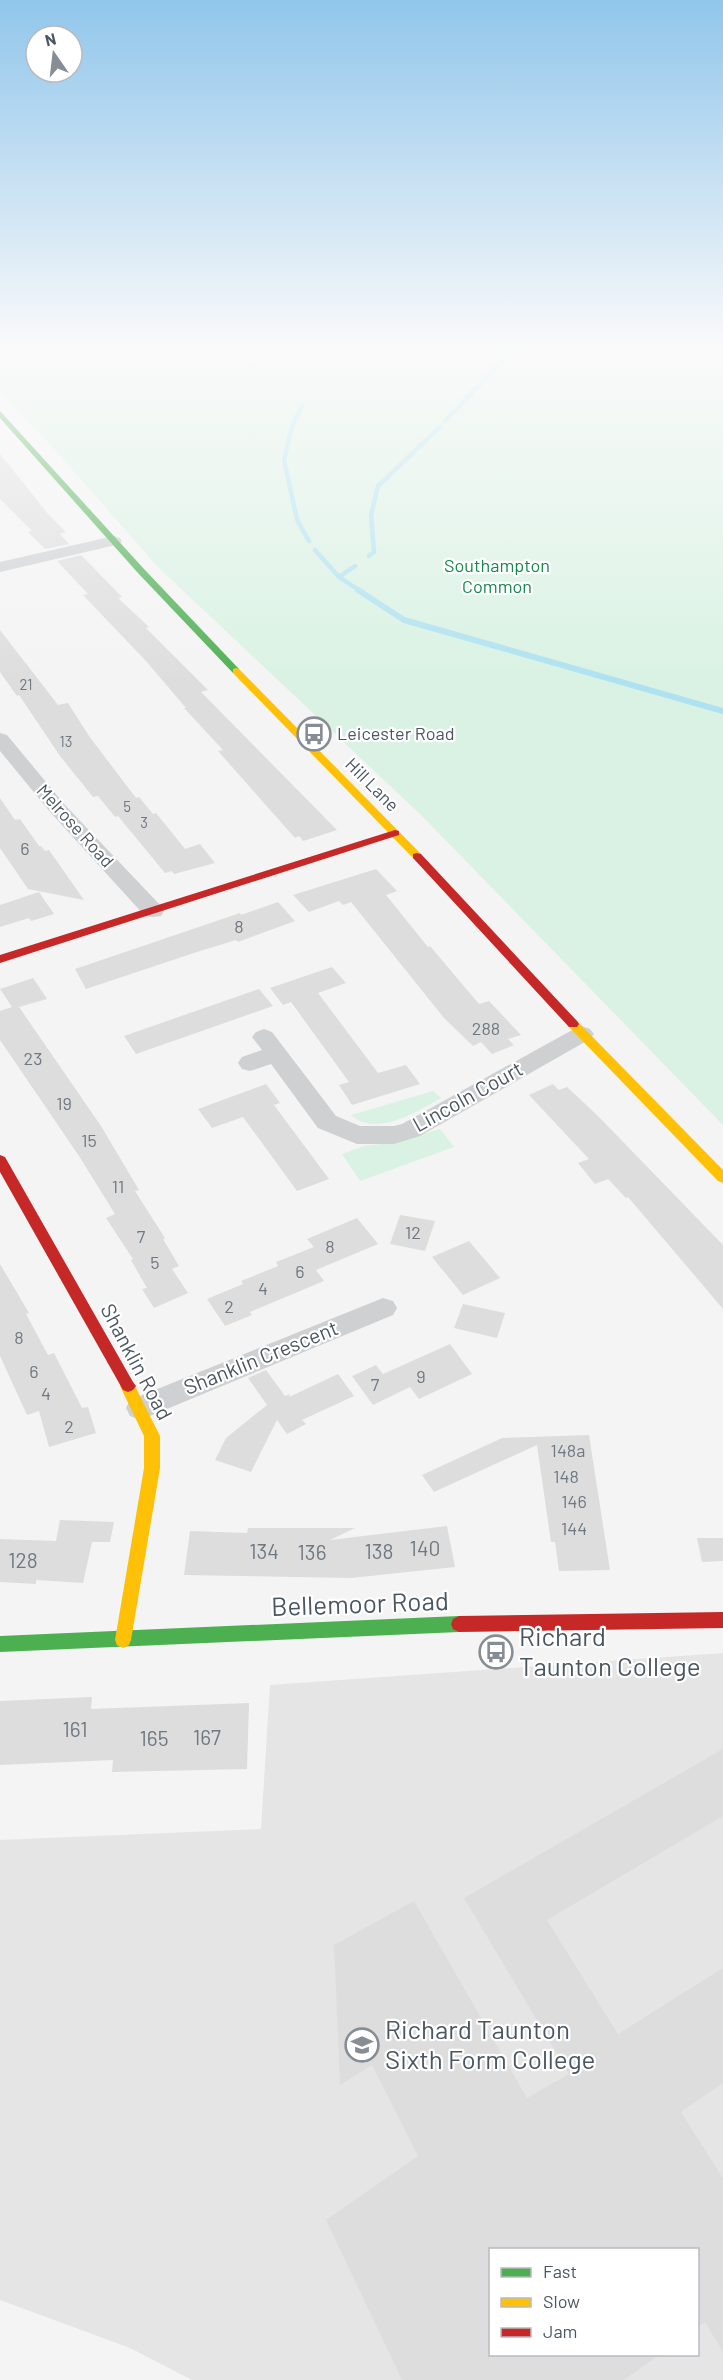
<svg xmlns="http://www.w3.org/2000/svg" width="723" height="2380" font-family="Barlow,sans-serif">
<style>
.education{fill:#e6e5e6;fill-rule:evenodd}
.green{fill:#d9f2e3}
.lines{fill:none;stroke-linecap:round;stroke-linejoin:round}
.stream-far1{stroke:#aee2f0;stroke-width:4.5}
.stream{stroke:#aee2f0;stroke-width:6}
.building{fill:#ddddde}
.street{fill:#ced0d2;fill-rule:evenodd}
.fast{fill:#4caf50;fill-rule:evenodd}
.slow{fill:#ffc107;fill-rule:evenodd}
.jam{fill:#c62828;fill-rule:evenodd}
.labels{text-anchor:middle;stroke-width:4.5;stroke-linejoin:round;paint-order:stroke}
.far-number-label{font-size:15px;fill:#707881}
.far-park-label{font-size:18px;fill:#17864f;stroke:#fff}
.far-poi-label{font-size:18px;fill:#4a5661;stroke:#fff;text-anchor:start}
.far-street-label{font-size:18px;fill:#4a5661;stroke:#fff}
.number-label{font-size:18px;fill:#707881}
.street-label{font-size:21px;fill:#4a5661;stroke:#fff}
.near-number-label{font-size:21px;fill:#707881}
.near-street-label{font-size:26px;fill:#4a5661;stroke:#fff}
.near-poi-label{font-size:26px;fill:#4a5661;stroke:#fff;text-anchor:start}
</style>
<rect width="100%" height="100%" fill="#f4f4f4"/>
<!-- education -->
<path class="education" d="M723 1653V2380H192L130 2348 0 2300V1840L261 1829 270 1685ZM490 2250H698V2354H490Z"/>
<!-- green -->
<path class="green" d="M0 350H723V1125L422 816 158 567 48 442 0 392Z
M433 1091 441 1098C418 1111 376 1138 351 1115Z
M440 1129 454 1147 360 1181 342 1154 364 1146 398 1142Z"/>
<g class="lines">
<!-- stream-far1 -->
<path class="stream-far1" d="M302 405 292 427 284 460 297 520 309 541
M445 421 513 350
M315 550 339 577
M369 556 374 552 371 515 378 486 440 427
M355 566 339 577 360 591"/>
<!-- stream -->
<path class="stream" d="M358 590 404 620 723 711"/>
</g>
<!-- building -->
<path class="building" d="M0 454 49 515 66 532 60 534 69 544 45 549 28 532 32 531 0 499Z
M81 555 122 597 118 598 149 627 146 628 208 690 201 692 337 830 303 841 299 836 295 838 218 751 223 750 184 708H186L146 661 83 595 88 594 57 561Z
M0 630 58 705 68 703 89 736 136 798 139 797 153 814 156 813 185 849 200 844 215 863 174 874 172 871 165 873 118 816 115 817 98 796 93 797 60 756 19 695 17 696 0 672Z
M0 798 15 820 20 819 39 846H41L45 851 49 850 84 900 28 889 0 848Z
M376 869 397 891 386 895 428 947 430 946 479 1004 489 1001 521 1035 508 1039 514 1045 492 1054 481 1042 473 1046 444 1018 351 902 343 905 339 901 309 912 293 895Z
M39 892 54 914 31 921 29 918 0 927V905Z
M278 902 295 921 238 942 236 940 200 951 86 989 75 969 240 913 241 915Z
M332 967 346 983 318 993 378 1073 406 1065 420 1084 352 1105 339 1085 349 1082 291 1002 283 1005 270 988Z
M33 978 47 999 19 1007 101 1126 139 1190 135 1191 165 1238 163 1239 179 1266 172 1269 188 1293 154 1308 142 1289 147 1288 131 1260 133 1259 106 1218 115 1214 79 1156 0 1040V1011L12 1007 0 989Z
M259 989 273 1006 136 1054 124 1036Z
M266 1084 280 1103 274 1105 329 1179 297 1191 243 1117 212 1128 198 1109Z
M553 1084 559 1090 567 1087 597 1115 723 1245V1309L628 1197 626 1198 608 1179 595 1184 578 1163 589 1159 529 1095Z
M400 1215 435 1221 425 1251 390 1244Z
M357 1218 378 1244 316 1270 324 1281 250 1312 252 1315 225 1326 207 1299 243 1284 241 1281 278 1266 276 1262 314 1247 307 1239Z
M469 1241 500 1278 463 1295 432 1257Z
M0 1264 29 1313 26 1314 48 1355 54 1353 82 1408 88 1407 96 1433 49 1447 39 1411 27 1415 0 1356Z
M463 1304 505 1313 497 1338 454 1328Z
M450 1344 472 1374 419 1399 410 1387 373 1405 352 1376 376 1365 383 1374Z
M266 1370 285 1396 290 1394 289 1397 338 1374 354 1396 302 1420 306 1424 287 1434 277 1420 251 1472 215 1460 226 1438 267 1405 248 1378Z
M589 1435 610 1570 559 1571 555 1542H551L537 1445 434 1492 422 1475 502 1438Z
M60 1520 114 1522 110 1542H92L83 1583 36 1580V1584L0 1582V1539L56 1541Z
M447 1526 455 1567 351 1578 184 1575 190 1531 247 1533 248 1528H355L330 1540Z
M697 1538H723V1561L702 1562Z
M92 1697 91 1709 249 1703 247 1769 112 1772 113 1760 0 1765V1701Z
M723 1749V1816L547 1920 618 2034 723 1968V2083L681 2112 723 2178V2352L705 2322 698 2327V2250H490V2355H659L624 2380H402L326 2220 418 2156 372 2065 340 2085 334 1945 414 1901 527 2098 569 2074 464 1898Z"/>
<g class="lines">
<!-- street -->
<path class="street" d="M114 536 120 538 122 541 120 544 0 572V562Z
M0 733 7 735 65 805 161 906 164 911 161 916 153 917 145 916 51 813 0 751Z
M582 1026 590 1029 594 1034 590 1039 420 1136 394 1144H357L318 1128 271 1064 250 1071 242 1069 238 1063 242 1057 262 1050 252 1037 256 1032 264 1029 272 1032 336 1116 360 1126H394L402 1124 574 1029Z
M383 1298 393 1301 397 1308 393 1315 150 1416 140 1420 130 1416 126 1408 130 1400Z"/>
<!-- fast -->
<path class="fast" d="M0 411 144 569 239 669V673H233L138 573 0 418Z
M459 1616 465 1619 467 1624 465 1629 459 1632 0 1652V1636Z"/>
<!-- slow -->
<path class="slow" d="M236 668 239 669 421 854V858H413L233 673V669Z
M573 1020 577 1021 723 1170V1183L718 1181 569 1027 567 1024Z
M128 1380 133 1382 160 1436V1468L131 1640 129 1645 123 1648 117 1645 115 1640 144 1468V1436L120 1386 123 1382Z"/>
<!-- jam -->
<path class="jam" d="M395 830 399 831V835L0 963V955Z
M417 853 421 854 577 1021 579 1024 577 1027H569L413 858V854Z
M0 1155 5 1157 133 1382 136 1386 133 1390 128 1392 123 1390 0 1172Z
M723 1612V1628L459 1632 453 1629 451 1624 453 1619 459 1616Z"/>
</g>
<!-- sky -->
<linearGradient id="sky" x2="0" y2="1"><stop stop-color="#91c6eb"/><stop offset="0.51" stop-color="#fafafa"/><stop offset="1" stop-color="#fafafa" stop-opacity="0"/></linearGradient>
<rect width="723" height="683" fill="url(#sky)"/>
<!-- icons -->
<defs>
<symbol id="bus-ring" viewBox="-11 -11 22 22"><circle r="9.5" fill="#fff" stroke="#868d94" stroke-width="1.5"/><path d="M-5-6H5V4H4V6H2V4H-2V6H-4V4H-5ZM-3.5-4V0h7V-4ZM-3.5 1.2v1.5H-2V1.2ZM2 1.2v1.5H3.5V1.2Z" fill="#868d94"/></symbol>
<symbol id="university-ring" viewBox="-11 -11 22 22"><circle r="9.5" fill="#fff" stroke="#868d94" stroke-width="1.5"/><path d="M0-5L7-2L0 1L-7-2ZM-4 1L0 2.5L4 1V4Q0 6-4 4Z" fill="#868d94"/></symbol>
</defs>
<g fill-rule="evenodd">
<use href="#bus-ring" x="295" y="715" width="38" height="38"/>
<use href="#bus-ring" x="477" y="1633" width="38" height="38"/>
<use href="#university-ring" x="343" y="2026" width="38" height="38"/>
</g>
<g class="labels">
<!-- far-number labels -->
<g class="far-number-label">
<text x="26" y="690">21</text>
<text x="66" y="747">13</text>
<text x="127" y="812">5</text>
<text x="144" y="828">3</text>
</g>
<!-- far-park labels -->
<g class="far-park-label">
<text x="497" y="572">Southampton<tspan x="497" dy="21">Common</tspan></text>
</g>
<!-- far-poi labels -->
<g class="far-poi-label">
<text x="337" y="740">Leicester Road</text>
</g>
<!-- far-street labels -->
<g class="far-street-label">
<text transform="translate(372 785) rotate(45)" y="6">Hill Lane</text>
<text transform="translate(75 826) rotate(48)" y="6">Melrose Road</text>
</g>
<!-- number labels -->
<g class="number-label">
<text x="25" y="855">6</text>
<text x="239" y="933">8</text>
<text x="486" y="1035">288</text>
<text x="33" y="1065">23</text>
<text x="64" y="1110">19</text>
<text x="89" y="1147">15</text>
<text x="118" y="1193">11</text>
<text x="413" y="1239">12</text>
<text x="141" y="1243">7</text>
<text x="330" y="1253">8</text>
<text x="155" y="1269">5</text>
<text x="300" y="1278">6</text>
<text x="263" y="1295">4</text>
<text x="229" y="1313">2</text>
<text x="19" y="1344">8</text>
<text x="34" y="1378">6</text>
<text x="421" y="1383">9</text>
<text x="375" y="1391">7</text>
<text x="46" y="1400">4</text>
<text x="69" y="1433">2</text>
<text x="568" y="1457">148a</text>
<text x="566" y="1483">148</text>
<text x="574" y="1508">146</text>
<text x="574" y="1535">144</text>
</g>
<!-- street labels -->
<g class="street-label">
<text transform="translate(468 1097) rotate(-29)" y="7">Lincoln Court</text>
<text transform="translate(261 1358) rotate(-22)" y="7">Shanklin Crescent</text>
<text transform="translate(136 1362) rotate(62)" y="7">Shanklin Road</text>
</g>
<!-- near-number labels -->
<g class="near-number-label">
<text x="425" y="1556">140</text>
<text x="264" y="1559">134</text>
<text x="379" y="1559">138</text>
<text x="312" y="1560">136</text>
<text x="23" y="1568">128</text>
<text x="75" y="1737">161</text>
<text x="207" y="1745">167</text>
<text x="154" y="1746">165</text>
</g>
<!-- near-street labels -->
<g class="near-street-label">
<text transform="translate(360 1604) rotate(-2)" y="9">Bellemoor Road</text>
</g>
<!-- near-poi labels -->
<g class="near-poi-label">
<text x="519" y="1646">Richard<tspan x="519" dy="30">Taunton College</tspan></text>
<text x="385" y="2039">Richard Taunton<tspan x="385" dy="30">Sixth Form College</tspan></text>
</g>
</g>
<!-- legend -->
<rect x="489" y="2248" width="210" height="108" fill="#ffffff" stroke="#b7bbc0" stroke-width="1.5"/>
<rect x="501" y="2268" width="30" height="9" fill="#4caf50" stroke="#b7bbc0" stroke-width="1.5"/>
<text x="543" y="2278" font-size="18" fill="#4a5661">Fast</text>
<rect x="501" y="2298" width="30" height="9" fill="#ffc107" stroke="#b7bbc0" stroke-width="1.5"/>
<text x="543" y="2308" font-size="18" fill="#4a5661">Slow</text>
<rect x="501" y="2328" width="30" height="9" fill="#c62828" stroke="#b7bbc0" stroke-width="1.5"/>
<text x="543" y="2338" font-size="18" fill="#4a5661">Jam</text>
<!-- north arrow -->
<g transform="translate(54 54) rotate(346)"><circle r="28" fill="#ffffff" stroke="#b7bbc0" stroke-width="1.5"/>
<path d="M0-4.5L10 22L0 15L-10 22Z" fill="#868d94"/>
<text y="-9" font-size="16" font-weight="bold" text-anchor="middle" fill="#4a5661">N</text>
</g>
</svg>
